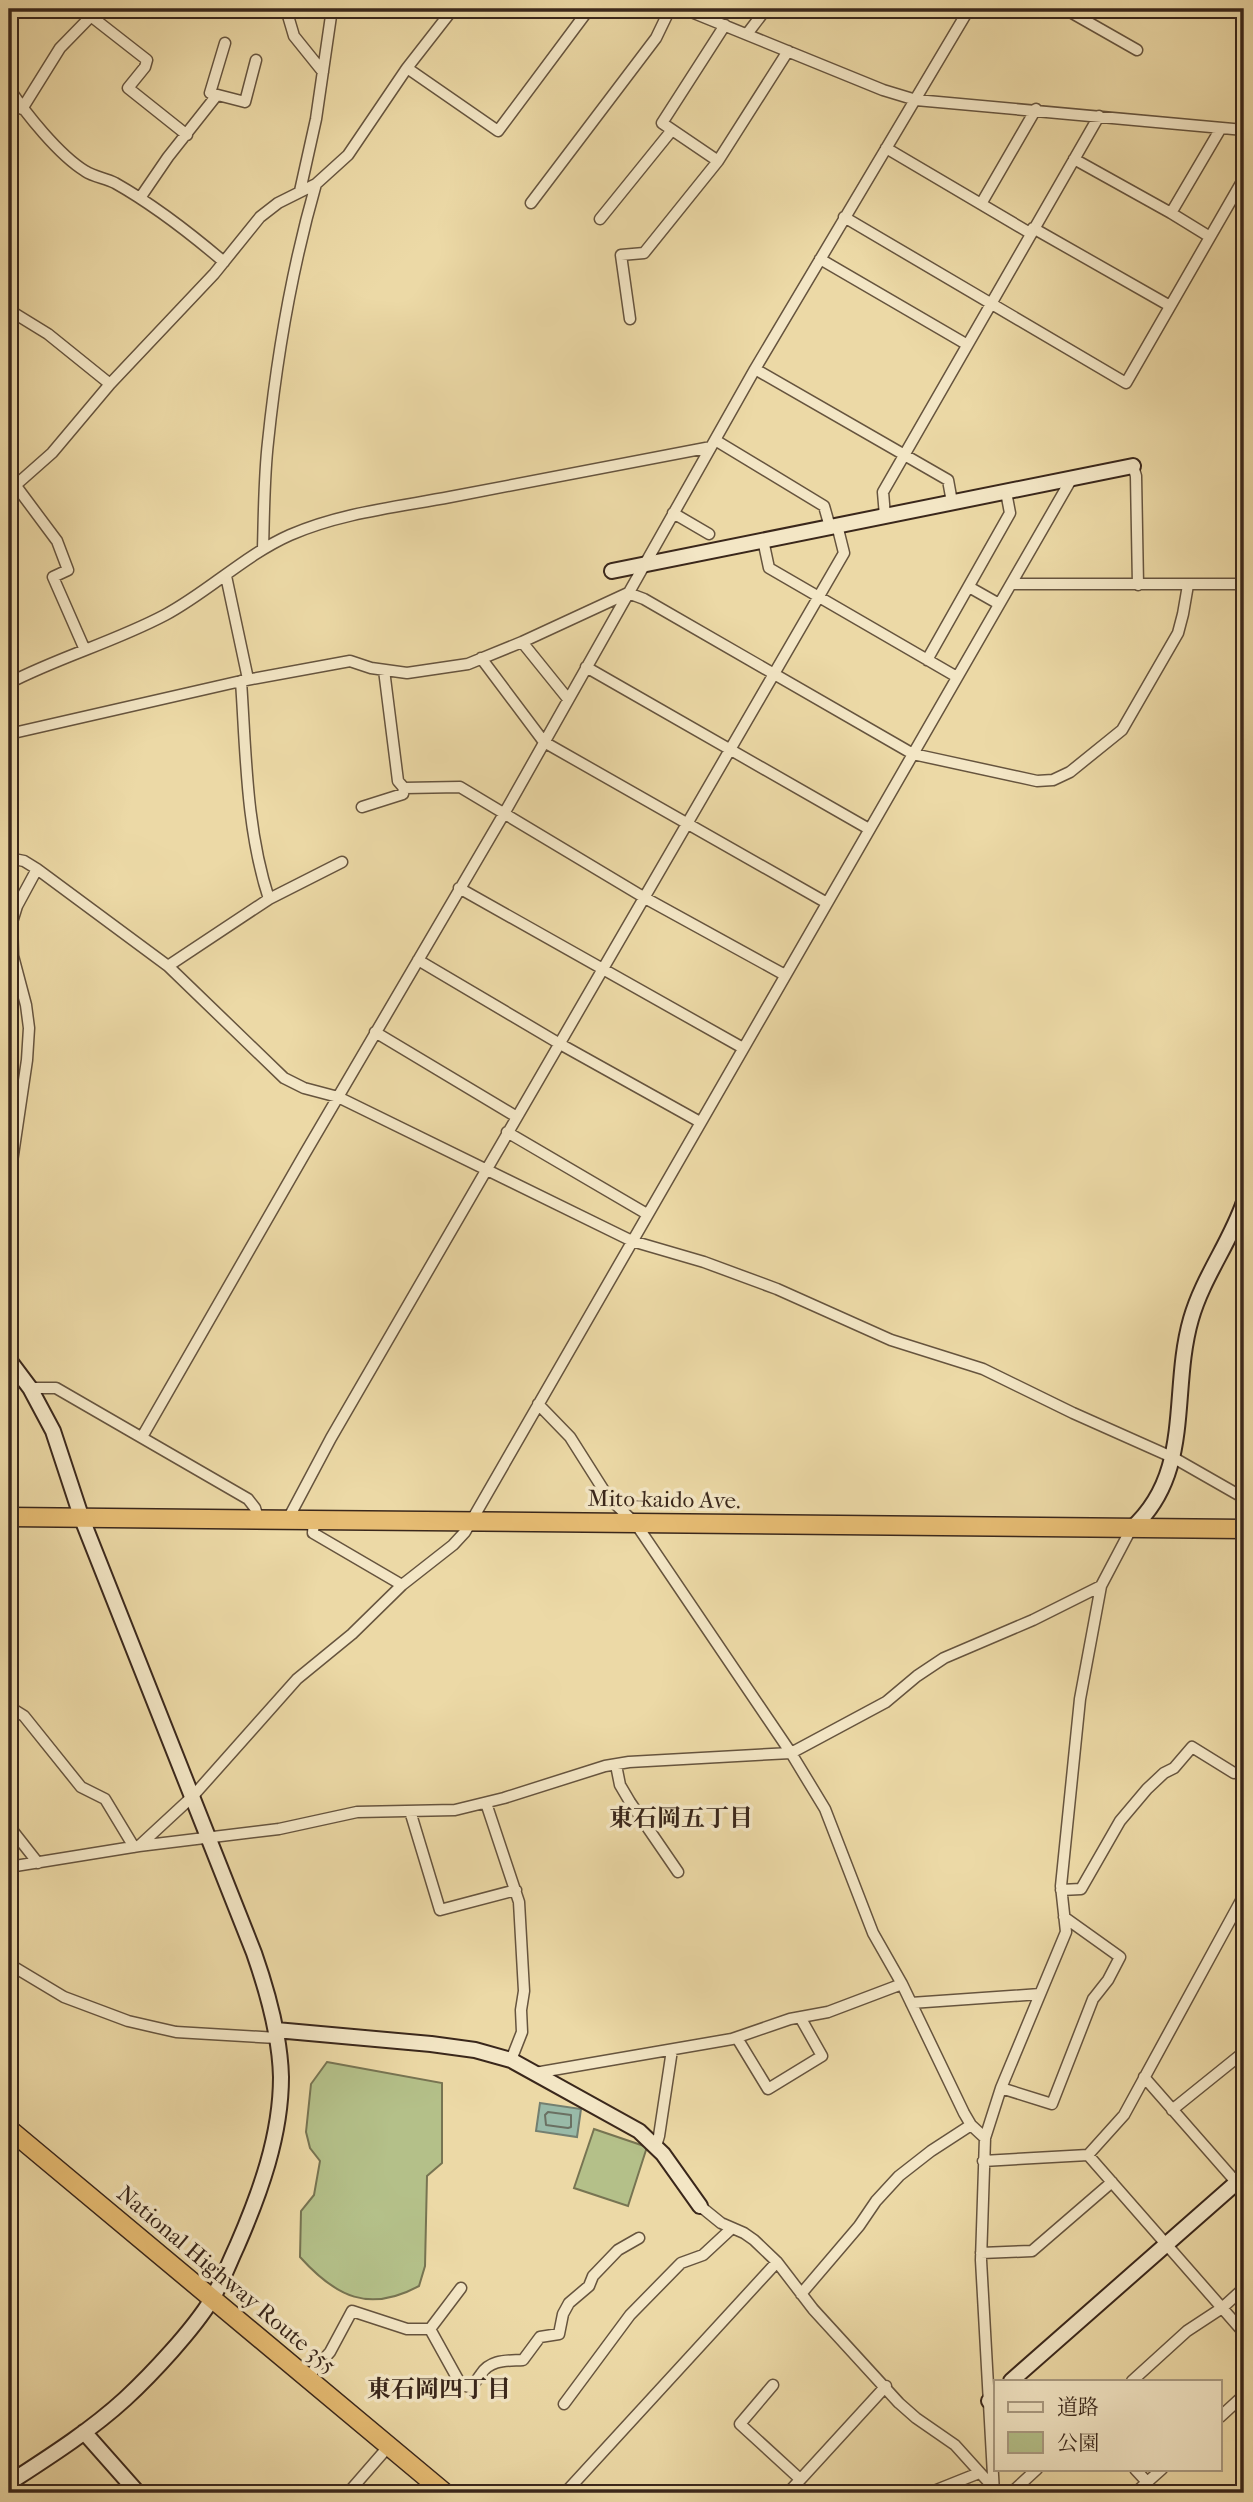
<svg xmlns="http://www.w3.org/2000/svg" width="1253" height="2502" font-family="'IM FELL French Canon','Noto Serif JP',serif">
<style>
.green{fill:#b4c089;stroke:#777452;stroke-width:2}
.water{fill:#99baa8;stroke:#737f70;stroke-width:2}
.lines{fill:none;stroke-linecap:round;stroke-linejoin:round}
.shore{stroke:#6a7062;stroke-width:2}
.street-casing{stroke:#66543e;stroke-width:13}
.secondary-casing{stroke:#3a271b;stroke-width:18}
.highway-casing{stroke:#3a271b;stroke-width:21}
.street{stroke:#f3e6c5;stroke-width:10}
.secondary{stroke:#f3e6c5;stroke-width:14}
.highway{stroke:#e6bc73;stroke-width:18}
.labels{text-anchor:middle;stroke-width:7;stroke-linejoin:round;paint-order:stroke}
.street-label{font-size:23px;fill:#3a271b;stroke:#f3e6c5}
.neighbourhood-label{font-size:24px;font-weight:bold;fill:#3a271b;stroke:#f3e6c5}
</style>
<rect width="100%" height="100%" fill="#ecd9a6"/>
<filter id="stains"><feTurbulence type="fractalNoise" baseFrequency=".00286" numOctaves="4"/><feColorMatrix values="0 0 0 0 .2 0 0 0 0 .09 0 0 0 0 .02 0 0 0 .5 -.17"/></filter>
<radialGradient id="worn" r=".72"><stop offset=".6" stop-color="#630" stop-opacity="0"/><stop offset="1" stop-color="#630" stop-opacity=".3"/></radialGradient>
<!-- green -->
<path class="green" d="M327 2062 442 2083V2163L427 2176 425 2266 419 2286C369 2313 336 2297 300 2257L301 2211 314 2195 320 2161 310 2148 306 2132 311 2084Z
M594 2129 647 2147 628 2206 574 2188Z"/>
<!-- water -->
<path class="water" d="M540 2103 581 2109 577 2137 536 2131Z"/>
<g class="lines">
<!-- shore -->
<path class="shore" d="M548 2112 571 2115V2127L568 2128 546 2125 545 2115Z"/>
<defs>
<path id="street" d="M286 9 294 36 323 72
M684 9 883 90 916 100 1244 130
M1065 9 1137 50
M1156 9 1160 11
M92 17 147 60 145 67 128 88 187 135
M725 25 662 123 718 161 788 51
M747 34 766 9
M225 43 210 93 245 102 256 60
M407 68 498 131 589 9
M9 88C26 114 59 155 85 171 94 177 105 178 115 183 154 205 190 233 224 262
M22 109 60 48 98 9
M886 148 1030 233
M1074 159 1171 213 1221 128
M300 191 316 119 332 9
M140 198 168 157 217 95
M531 203 656 38 670 9
M981 204 1036 109
M1171 213 1210 237
M844 217 1126 383 1244 178
M600 219 672 130
M1033 228 1170 306
M820 259 966 344
M9 310 48 334 110 384
M630 319 621 255 644 253 718 161
M755 369 948 480 952 502
M715 440 824 506 830 527
M1133 466 1136 476 1138 585
M16 486 57 541 68 570 53 577 85 650
M9 491 52 453 110 384 214 274 260 217 278 203 316 184 348 155 407 68 453 9
M673 513 709 534
M885 516 883 492 1099 116
M763 540 769 568 957 677
M263 549C264 513 264 477 268 442 277 355 292 268 316 184
M226 576 248 679
M1011 584H1244
M969 587 999 604
M522 642 568 699
M481 658 544 742 827 903
M927 660 1010 513 1006 492
M586 667 869 829
M384 670 398 781 404 788 460 787 645 898 785 975
M241 681C246 753 246 829 269 899
M9 683C59 657 114 642 165 615 208 592 245 555 290 535 340 513 397 507 450 497 537 480 624 463 711 447
M9 734 241 681 350 661 371 668 407 673 468 664 522 642 628 593 644 599 913 754 1037 781 1053 780 1070 772 1122 730 1178 633 1183 614 1188 585
M362 807 403 794 404 788
M9 858 24 861 37 869 168 966 284 1078 304 1088 338 1097 632 1241 704 1262 777 1289 891 1340 983 1369 1073 1413 1174 1458 1244 1498
M459 888 743 1048
M418 960 560 1044 700 1122
M168 966 269 899 342 862
M375 1032 517 1117
M507 1132 647 1214
M9 1262 12 1227 9 1182 27 1060 29 1028 26 1005 13 956 12 922 17 906 37 869
M30 1388H56L248 1499 255 1508 258 1518
M538 1404 570 1437 608 1497 636 1524 791 1753 825 1809 873 1933 902 1984 964 2113 971 2125 985 2138
M142 1437 304 1155 505 812 755 369 969 9
M288 1519 331 1438 844 553 837 525
M314 1519 313 1533 402 1585
M9 1714 16 1711 24 1716 81 1787 105 1799 134 1847
M616 1765 620 1785 630 1802 678 1872
M486 1803 519 1902 524 1991 521 2010 522 2032 511 2060
M410 1811 440 1910 516 1890
M9 1826 38 1863
M139 1846 193 1796 297 1679 352 1634 402 1585 453 1545 465 1532 1072 478
M9 1867 139 1846 279 1829 357 1812 455 1810 504 1798 605 1766 629 1762 791 1753 886 1702 917 1676 944 1658 1033 1620 1101 1586
M1061 1890 1081 1889 1120 1821 1147 1789 1164 1773 1174 1768 1192 1747 1234 1773
M9 1964 64 1997 128 2021 176 2032 277 2038
M911 2003 1040 1994
M737 2038 768 2089 822 2056 800 2017
M535 2073 732 2039 790 2019 828 2012 902 1984
M1144 2077 1244 2191
M1001 2088 1052 2104 1093 1999 1108 1980 1120 1957 1064 1917
M1172 2110 1244 2052
M656 2146 659 2136 672 2050
M1088 2155 1244 2333
M983 2161 1088 2155 1124 2115 1244 1895
M700 2206 721 2223 744 2233 754 2240 777 2262 813 2309 899 2403 916 2418 955 2445 992 2486
M981 2253 1032 2251 1112 2182
M801 2294 859 2226 876 2201 899 2176 931 2151 971 2125
M430 2329 461 2385 470 2387C476 2383 477 2379 481 2374 491 2359 507 2361 523 2360L540 2337 559 2334 563 2314 569 2303 589 2286 593 2276 618 2250 639 2238
M430 2329 461 2288
M307 2378 330 2352 352 2311 407 2329H430
M1132 2381 1187 2331 1222 2308 1244 2288
M773 2385 740 2424 800 2479
M564 2404 630 2315 681 2263 703 2255 731 2229
M1220 2417 1244 2395
M1135 2469 1147 2482
M348 2493 388 2447
M565 2493 777 2262
M788 2493 886 2386
M929 2493 979 2473
M994 2493 981 2260 985 2138 1001 2088 1066 1932 1061 1886 1080 1699 1101 1586 1131 1529
M1011 2493 1037 2469
M1135 2493 1162 2469"/>
<path id="secondary" d="M612 571 1133 466
M9 1360 30 1388 53 1431 82 1519 254 1953C268 1993 280 2035 281 2077 281 2136 260 2193 237 2246 229 2263 222 2282 212 2299 193 2330 152 2374 125 2399 90 2431 49 2457 9 2483
M1131 1529C1194 1473 1170 1392 1191 1319 1203 1277 1230 1243 1244 1202
M276 2030 431 2044 475 2050 511 2060 639 2131 663 2154 700 2206
M1011 2381 1244 2176
M989 2401 996 2395
M84 2432 138 2493"/>
<path id="highway" d="M9 1517 1244 1529
M9 2129 445 2493"/>
</defs>
<!-- street casing -->
<use href="#street" class="street-casing"/>
<!-- secondary casing -->
<use href="#secondary" class="secondary-casing"/>
<!-- highway casing -->
<use href="#highway" class="highway-casing"/>
<!-- street -->
<use href="#street" class="street"/>
<!-- secondary -->
<use href="#secondary" class="secondary"/>
<!-- highway -->
<use href="#highway" class="highway"/>
</g>
<g class="labels">
<!-- street labels -->
<g class="street-label">
<text transform="translate(664 1499) rotate(1)" y="8">Mito-kaido Ave.</text>
<text transform="translate(227 2279) rotate(40)" y="8">National Highway Route 355</text>
</g>
<!-- neighbourhood labels -->
<g class="neighbourhood-label">
<text x="681" y="1826">東石岡五丁目</text>
<text x="439" y="2397">東石岡四丁目</text>
</g>
</g>
<!-- margin -->
<rect width="1253" height="2502" fill="none" stroke="#ecd9a6" stroke-width="35"/>
<rect x="10" y="10" width="1232" height="2481" fill="none" stroke="#3a271b" stroke-width="3.5"/>
<rect x="18" y="18" width="1218" height="2467" fill="none" stroke="#3a271b" stroke-width="2"/>
<!-- legend -->
<rect x="994" y="2380" width="228" height="91" fill="#f3e6c5" stroke="#a99a81" stroke-width="2"/>
<rect x="1008" y="2402" width="35" height="10" fill="#f3e6c5" stroke="#a99a81" stroke-width="2"/>
<text x="1057" y="2414" font-size="21" fill="#3a271b">道路</text>
<rect x="1008" y="2432" width="35" height="21" fill="#b4c089" stroke="#a99a81" stroke-width="2"/>
<text x="1057" y="2450" font-size="21" fill="#3a271b">公園</text>
<rect width="100%" height="100%" filter="url(#stains)"/>
<rect width="100%" height="100%" fill="url(#worn)"/>
</svg>
